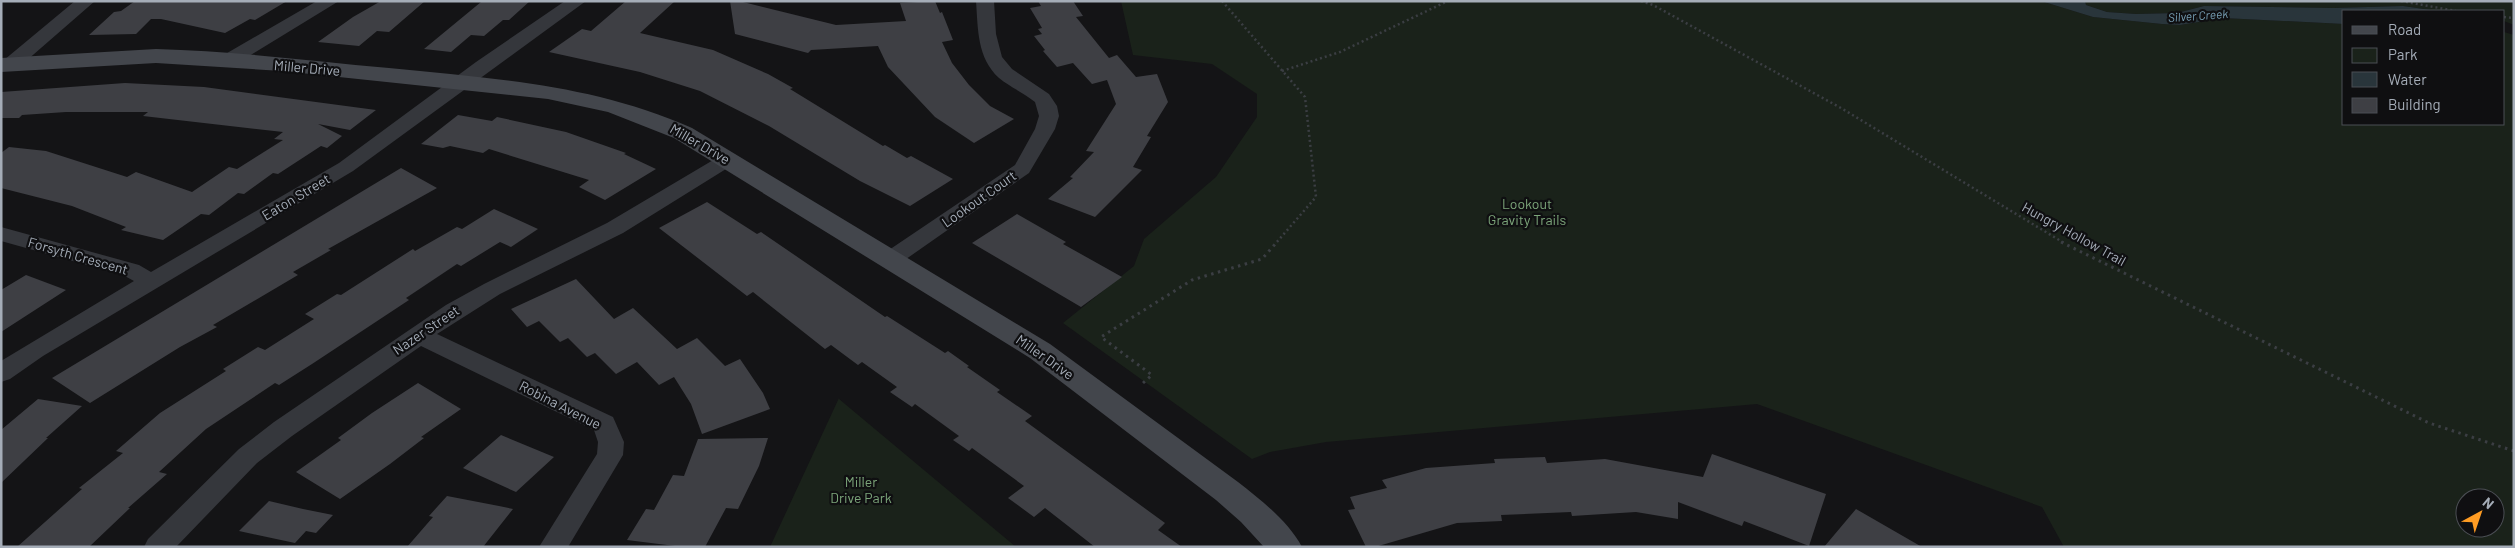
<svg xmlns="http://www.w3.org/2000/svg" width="2515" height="548" font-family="Barlow,sans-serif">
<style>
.green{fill:#1a221a;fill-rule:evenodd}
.water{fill:#29353b}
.building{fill:#3e3f44}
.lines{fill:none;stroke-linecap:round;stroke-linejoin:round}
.path-far1{stroke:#3b3e43;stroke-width:2.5;stroke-dasharray:2 3;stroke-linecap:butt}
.path{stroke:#3b3e43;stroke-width:3;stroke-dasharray:2.5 4.5;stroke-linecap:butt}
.street{fill:#35373c;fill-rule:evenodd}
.secondary{fill:#43464c;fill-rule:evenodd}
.labels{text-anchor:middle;stroke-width:4.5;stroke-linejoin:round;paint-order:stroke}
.far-water-label{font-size:12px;font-style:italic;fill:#78a0b6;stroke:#0f0f11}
.street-label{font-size:14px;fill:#a5adb8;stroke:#0f0f11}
.park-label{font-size:14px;fill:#7ca57a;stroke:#0f0f11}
</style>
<rect width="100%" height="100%" fill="#141416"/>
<!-- green -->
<path class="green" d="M1121 1H2041L2093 17 2162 24 2180 25 2223 18 2344 24V124H2504V32L2514 35V547H2064L2042 507 1757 404 1326 442 1270 452 1252 459 1063 323 1134 266 1144 239 1216 177 1257 117V94L1212 64 1133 55ZM2465 498H2495V528H2465Z
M2085 1H2514V25L2504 21V11H2438L2403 6 2334 8 2204 6 2177 13 2136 14 2107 12 2086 5Z
M839 398V399L1016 547H770Z"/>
<!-- water -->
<path class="water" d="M2041 1H2085L2086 5 2107 12 2136 14 2177 13 2204 6 2334 8 2403 6 2438 11H2344V24L2223 18 2180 25 2162 24 2093 17Z"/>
<!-- building -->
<path class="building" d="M135 1H287L255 20 250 19 225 33 161 19H151L136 34 89 35 114 12 121 11Z
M381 1H425L389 32 377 31 359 46 318 42 353 17Z
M492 1H530L509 20H503L484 36 471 35 451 52 424 49 481 2Z
M626 1H675L640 33 713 50 768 74 793 88 790 89 883 146 885 145 907 158 911 156 953 179 910 206 860 181 769 126 700 91 640 72 549 52 582 29 591 31Z
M730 1H739L836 25 906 21 900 3 935 1 940 13 942 12 953 40 942 42 952 63 969 85 990 106 1014 119 974 143 935 117 888 67 878 46 811 50 808 53 735 34Z
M1038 1H1073L1083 16 1076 17 1109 58 1117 55 1136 77 1157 74 1168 102 1147 136 1151 137 1133 167 1142 170 1095 217 1048 199 1073 178 1070 177 1094 152 1086 151 1116 104 1107 80 1092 84 1073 63 1057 67 1043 51 1045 50 1034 36 1042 34 1038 29 1042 28 1030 8 1041 6Z
M125 83 204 87 376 110 350 130 318 124 342 136 327 148 321 146 278 174 273 173 244 194 238 193 209 215 201 214 163 240 121 230 126 227 72 206 1 188V153L9 147 46 151 127 177 136 172 192 192 229 167 237 169 283 140 274 139 283 132 143 116 148 112H66L22 115 19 118H1V92Z
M458 115 492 121 497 117 566 132 626 153 624 154 656 169 605 200 579 187 589 180 489 149 483 153 450 146 443 148 421 144Z
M401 168 437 188 328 249 331 250 293 272 298 275 213 325 217 327 180 347 90 403 52 378Z
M707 202 757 234 761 232 885 317 887 316 945 353 948 351 969 366 967 367 1000 390 997 392 1032 416 1025 421 1165 523 1158 530 1182 547H1095L1045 508 1034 517 1008 498 1024 486 972 448 969 451 953 440 959 436 915 404 912 407 890 392 897 387 862 362 858 365 831 345 825 349 753 292 747 296 659 228Z
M494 209 538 229 511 247 500 242 461 266 457 264 406 298 409 300 312 364 279 385 275 383 206 429 159 472 167 474 128 508H130L89 547H17L82 489 79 488 123 453 116 451 160 413 226 371 223 369 258 347 265 350 314 319 305 314 337 294 341 295 413 249 415 251 457 227 462 229Z
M1017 214 1066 242 1063 244 1122 277 1081 307 972 243Z
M26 275 66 290 1 332V290Z
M576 279 614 319 633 308 677 349 697 338 725 366 740 359 763 393 770 409 702 434 691 404 674 377 659 385 637 362 616 374 595 353 587 357 568 338 560 342 539 321 527 327 511 309Z
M418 383 461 409 421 437 424 438 390 464 340 499 296 472 341 440 338 438 372 413Z
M38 399 82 406 46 438H48L1 483V430Z
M501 435 554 457 516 492 463 468Z
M768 438 759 466 738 509 726 508 705 547H683L627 540 646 509 654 510 673 475 684 476 698 439Z
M1712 454 1826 494 1809 546 1744 521 1742 526 1678 502V519L1636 512 1572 516 1571 512 1501 515 1502 521 1457 523 1375 547H1366L1348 510 1355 509 1350 497 1387 488 1382 480 1426 468 1495 463 1494 459 1545 457 1547 463 1605 459 1703 477Z
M447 496 499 506 513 509 483 547H407L433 517 429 516Z
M269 501 303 509 333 515 316 533 306 531 295 543 239 531Z
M1856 509 1922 547H1824Z"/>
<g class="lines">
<!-- path-far1 -->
<path class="path-far1" d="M1222 1 1305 97 1316 197 1276 243
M1641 1 1653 5 1841 108 2064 243
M2401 1 2456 11
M2504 17 2514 18
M1282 71 1340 52 1448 1"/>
<!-- path -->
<path class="path" d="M2061 242 2429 423 2514 451
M1143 383 1152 375 1101 337 1192 280 1262 259 1277 242"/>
<!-- street -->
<path class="street" d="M75 1H95L18 68H4L2 64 4 60Z
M317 1H339L236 64H222L220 60 222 56Z
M565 1H586L353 171 43 356 10 379 1 382V361L134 281 123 275 1 241V227L139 265 151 272 339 163 476 62Z
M976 1H994L996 34 1002 57 1012 69 1049 94 1057 106 1059 116 1055 129 1029 173 899 264 891 266 883 264 880 259 883 254 1015 165 1035 129 1039 116 1035 102C1024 93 1010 87 999 78 977 58 978 29 976 1Z
M727 154 734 156 737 160 734 164 623 233 500 294 437 334 613 417 624 442 623 455 568 547H539L597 454 598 442 594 430 421 346 292 436 257 463 176 547H144L148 539 239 449 274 422 446 305 484 284 607 223 720 156Z"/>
<!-- secondary -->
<path class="secondary" d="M156 49C234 51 312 61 389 68 496 79 592 84 692 128L1050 344 1238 482C1261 500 1288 521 1302 547H1264L1241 522 1216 500 1030 358 674 138 608 112 548 99 282 71 156 63 1 72V58Z"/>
</g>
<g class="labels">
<!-- far-water labels -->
<g class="far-water-label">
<text transform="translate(2198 16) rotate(-4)" y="4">Silver Creek</text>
</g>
<!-- street labels -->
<g class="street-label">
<text transform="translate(307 68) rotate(5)" y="5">Miller Drive</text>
<text transform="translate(700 144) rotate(30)" y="5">Miller Drive</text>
<text transform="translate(296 197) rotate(-31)" y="5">Eaton Street</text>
<text transform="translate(979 199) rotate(-35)" y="5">Lookout Court</text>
<text transform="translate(2074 234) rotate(29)" y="5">Hungry Hollow Trail</text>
<text transform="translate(78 256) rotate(16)" y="5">Forsyth Crescent</text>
<text transform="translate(426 330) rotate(-34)" y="5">Nazer Street</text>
<text transform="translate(1045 357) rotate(35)" y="5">Miller Drive</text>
<text transform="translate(560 405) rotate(27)" y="5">Robina Avenue</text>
</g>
<!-- park labels -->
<g class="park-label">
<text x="1527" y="209">Lookout<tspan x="1527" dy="16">Gravity Trails</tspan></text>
<text x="861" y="487">Miller<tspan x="861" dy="16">Drive Park</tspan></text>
</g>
</g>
<!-- border -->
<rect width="2515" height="548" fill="none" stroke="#a5adb8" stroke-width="5"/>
<!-- legend -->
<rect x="2342" y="10" width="162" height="115" fill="#0f0f11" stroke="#4b4e54"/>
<rect x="2352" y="26" width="25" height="8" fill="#43464c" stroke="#4b4e54"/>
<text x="2388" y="35" font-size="15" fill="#a5adb8">Road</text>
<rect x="2352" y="48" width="25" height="15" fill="#1a221a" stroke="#4b4e54"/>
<text x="2388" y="60" font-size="15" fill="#a5adb8">Park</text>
<rect x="2352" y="72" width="25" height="15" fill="#29353b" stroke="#4b4e54"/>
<text x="2388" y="85" font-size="15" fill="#a5adb8">Water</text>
<rect x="2352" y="98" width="25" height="15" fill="#3e3f44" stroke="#4b4e54"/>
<text x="2388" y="110" font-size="15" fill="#a5adb8">Building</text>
<!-- north arrow -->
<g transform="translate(2480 513) rotate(40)"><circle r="24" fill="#0f0f11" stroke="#4b4e54"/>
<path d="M0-4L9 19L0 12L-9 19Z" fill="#ff9c23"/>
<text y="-8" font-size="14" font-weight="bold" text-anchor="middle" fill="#a5adb8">N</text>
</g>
</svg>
